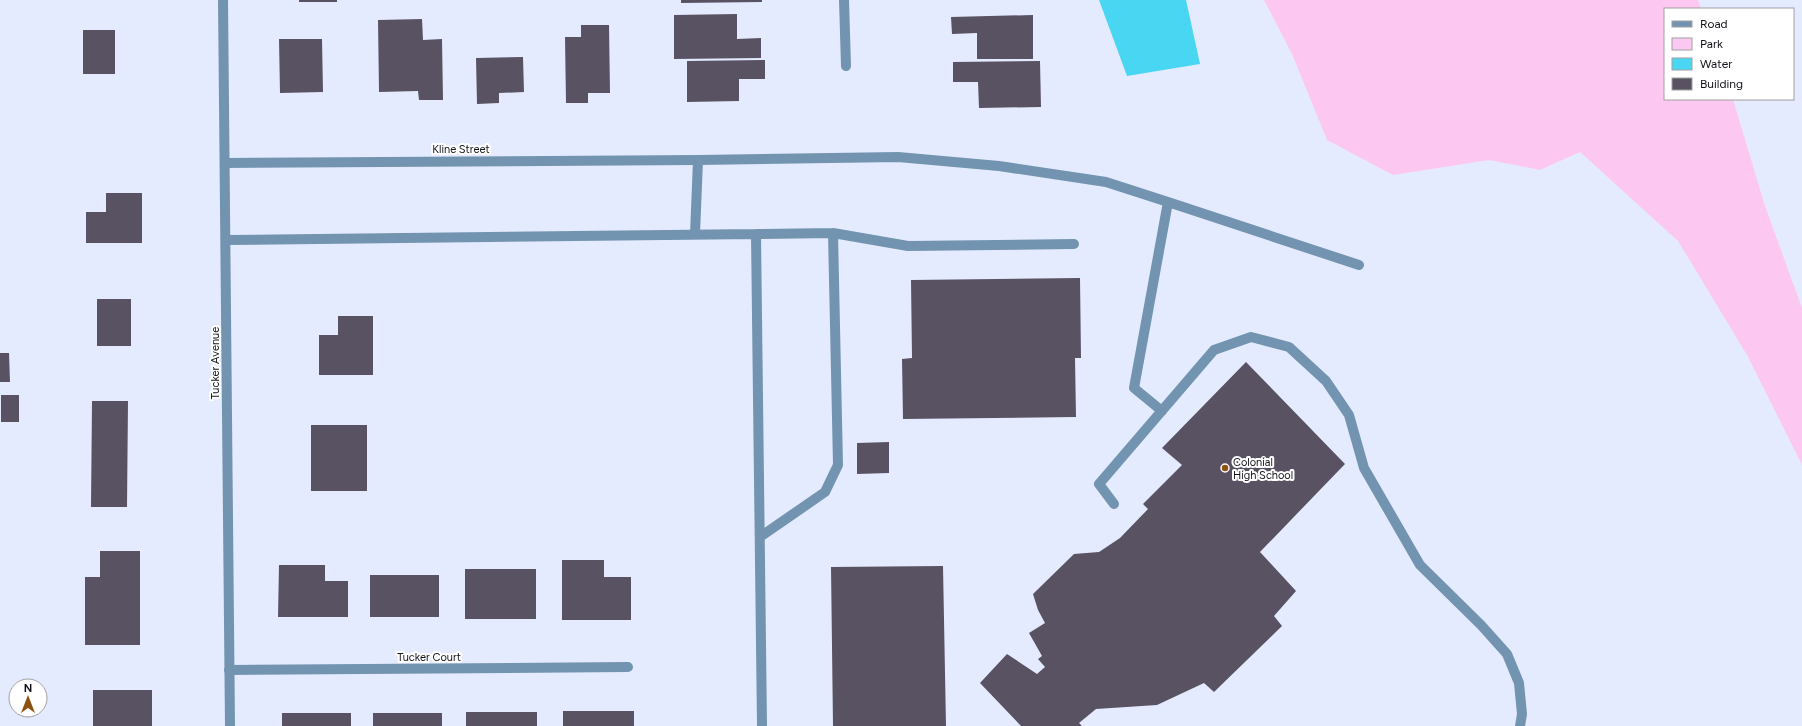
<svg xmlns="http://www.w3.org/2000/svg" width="1802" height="726" font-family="Figtree,sans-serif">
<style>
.green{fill:#fcc8f2}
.water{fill:#49d6f3}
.building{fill:#585263}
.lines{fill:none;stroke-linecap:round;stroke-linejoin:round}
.service{stroke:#7394b0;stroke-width:10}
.minor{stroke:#7394b0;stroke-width:10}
.tertiary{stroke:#7394b0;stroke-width:10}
.poi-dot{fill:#8d5210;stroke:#fff;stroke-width:1.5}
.labels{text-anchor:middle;stroke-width:4;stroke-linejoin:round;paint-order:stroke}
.street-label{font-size:11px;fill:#111219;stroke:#fff}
.poi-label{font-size:11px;fill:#111219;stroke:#fff;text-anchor:start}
</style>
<rect width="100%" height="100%" fill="#e5ebff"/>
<!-- green -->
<path class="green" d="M1264 0H1698L1701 9H1665V99H1733L1764 203 1802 308V465L1747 355 1678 241 1580 152 1540 170 1489 160 1393 175 1327 140 1292 54Z"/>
<!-- water -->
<path class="water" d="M1099 0H1186L1200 64 1127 76Z"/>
<!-- building -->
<path class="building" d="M299 0H337V2H299Z
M681 0H762V2L681 3Z
M737 14V39L761 38V58L674 59V15Z
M1033 15V59H977V33L952 34 951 17Z
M422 19 423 40 442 39 443 100H419L418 91 379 92 378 20Z
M581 25H609L610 93H588V103H566L565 37H581Z
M83 30H115V74H83Z
M279 39H322L323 92 280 93Z
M523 57 524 92 499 93V103L477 104 476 58Z
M765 60V79H739V101L687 102V61Z
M1040 61 1041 107 979 108 978 82H953V62Z
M106 193H142V243H86V212H106Z
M1080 278 1081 358H1075L1076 417 903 419 902 359 912 358 911 280Z
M97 299H131V346H97Z
M338 316H373V375H319V335H338Z
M0 353H9L10 382H0Z
M1246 362 1345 464 1260 552 1296 591 1274 616 1282 626 1214 692 1204 683 1157 705 1096 709 1079 723 1082 726H1021L980 683 1007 654 1037 674 1045 667 1038 659 1042 656 1029 633 1045 623 1038 610 1033 594 1074 554 1099 552 1120 538 1148 509 1143 504 1182 465 1162 448Z
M1 395H19V422H1Z
M92 401H128L127 507H91Z
M311 425H367V491H311Z
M889 442V473L857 474V443Z
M100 551H140V645H85V577H100Z
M562 560H604V577H631V620H562Z
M279 565H325V581H348V617H278Z
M943 566 946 726H833L831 567Z
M465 569H536V619H465Z
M370 575H439V617H370Z
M93 690H152V726H93Z
M563 711H634V726H563Z
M466 712H537V726H466Z
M282 713H351V726H282Z
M373 713H442V726H373Z"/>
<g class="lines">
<!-- service -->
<path class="service" d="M695 234 698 160 898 157 999 166 1106 182 1168 202
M756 234 833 233 908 246 1074 244
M227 240 756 234 762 726
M1162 411 1134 388 1168 202 1359 265
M1114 504 1099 484 1214 350 1251 337 1289 347 1326 381 1349 415 1364 468 1420 565 1481 625 1507 654 1519 683 1522 714 1520 726
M760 537 825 492 838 465 833 233"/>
<!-- minor -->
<path class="minor" d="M844 0 846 66
M225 163 698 160
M229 670 628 667"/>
<!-- tertiary -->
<path class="tertiary" d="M223 0 230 726"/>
</g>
<!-- markers -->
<circle class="poi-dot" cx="1225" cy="468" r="4"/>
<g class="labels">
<!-- street labels -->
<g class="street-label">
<text x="461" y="153">Kline Street</text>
<text transform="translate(215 363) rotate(-90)" y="4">Tucker Avenue</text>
<text x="429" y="661">Tucker Court</text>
</g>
<!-- poi labels -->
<g class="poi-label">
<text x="1233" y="466">Colonial<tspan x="1233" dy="13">High School</tspan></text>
</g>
</g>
<!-- legend -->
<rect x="1664" y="8" width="130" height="92" fill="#ffffff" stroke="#a0a0a3"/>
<rect x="1672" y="21" width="20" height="6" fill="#7394b0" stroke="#a0a0a3"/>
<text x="1700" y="28" font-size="12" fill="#111219">Road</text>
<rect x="1672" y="38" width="20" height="12" fill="#fcc8f2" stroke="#a0a0a3"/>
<text x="1700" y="48" font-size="12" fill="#111219">Park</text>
<rect x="1672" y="58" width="20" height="12" fill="#49d6f3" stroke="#a0a0a3"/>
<text x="1700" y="68" font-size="12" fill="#111219">Water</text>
<rect x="1672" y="78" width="20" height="12" fill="#585263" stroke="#a0a0a3"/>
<text x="1700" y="88" font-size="12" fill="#111219">Building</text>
<!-- north arrow -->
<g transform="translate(28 698)"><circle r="19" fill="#ffffff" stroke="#a0a0a3"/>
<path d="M0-3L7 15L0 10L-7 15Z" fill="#8d5210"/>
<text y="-6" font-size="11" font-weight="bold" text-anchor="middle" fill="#111219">N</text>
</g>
</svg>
